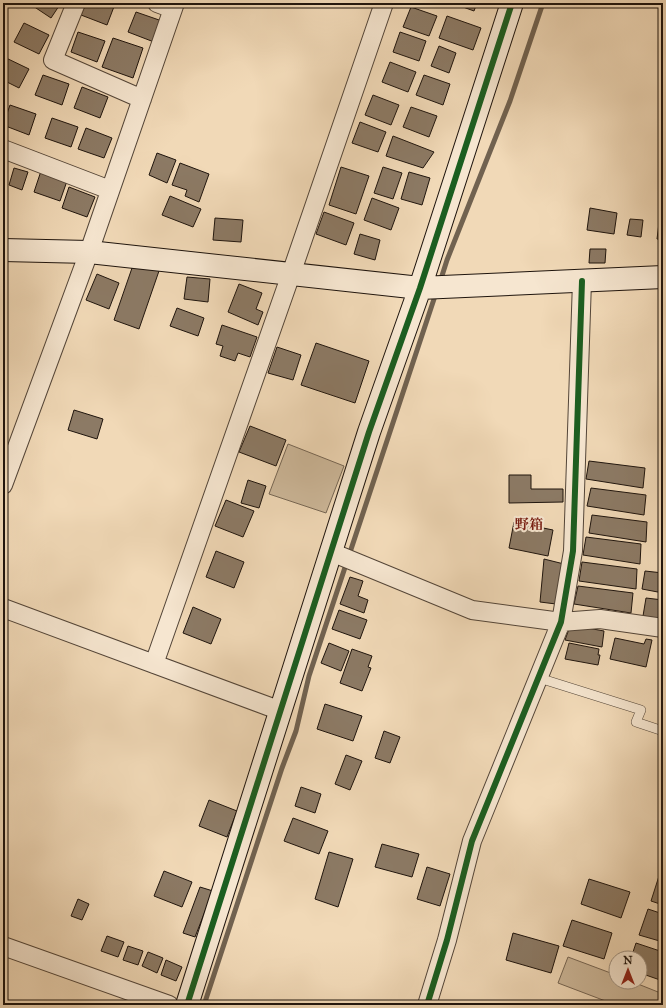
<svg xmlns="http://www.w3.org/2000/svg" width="666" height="1008" font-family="'IM FELL Great Primer','Noto Serif JP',serif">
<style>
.green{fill:#cdb89a;stroke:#766654}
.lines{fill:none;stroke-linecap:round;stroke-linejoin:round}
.stream{stroke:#716250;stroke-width:5}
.building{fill:#8c7a65;stroke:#1e140d}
.lane-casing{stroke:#534538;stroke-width:10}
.street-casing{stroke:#534538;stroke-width:20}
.secondary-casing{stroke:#1e140d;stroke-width:24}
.lane{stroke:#f6e6d0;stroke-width:9}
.street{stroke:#f6e6d0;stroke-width:18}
.secondary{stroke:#f6e6d0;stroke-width:22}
.cycleway-casing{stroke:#f6e6d0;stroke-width:8}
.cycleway{stroke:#1b5e20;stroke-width:6}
.labels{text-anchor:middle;stroke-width:4;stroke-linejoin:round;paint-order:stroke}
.quarter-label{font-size:14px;font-weight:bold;fill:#7a1f14;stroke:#f6e6d0}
</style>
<rect width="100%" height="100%" fill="#f1d9b7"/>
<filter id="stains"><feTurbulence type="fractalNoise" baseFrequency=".005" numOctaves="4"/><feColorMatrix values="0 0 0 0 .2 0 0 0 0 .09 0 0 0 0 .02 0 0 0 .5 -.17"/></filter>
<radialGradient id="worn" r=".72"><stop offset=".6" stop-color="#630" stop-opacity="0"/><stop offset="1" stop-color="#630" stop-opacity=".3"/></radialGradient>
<!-- green -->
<path class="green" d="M288 444 344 466 326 513 269 494Z
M568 957 616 975V982H633L663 994V1005H616L558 983Z"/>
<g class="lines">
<!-- stream -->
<path class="stream" d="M440 282 447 260 510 101 543 3
M204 1005 282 768 296 731 309 676 436 293"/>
</g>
<!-- building -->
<path class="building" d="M34 3H61L51 18 33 6Z
M86 3H112L115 4 107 25 81 15Z
M452 3H477L474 11Z
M411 7 437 16 429 36 403 27Z
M136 12 162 21 154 42 128 32Z
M447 16 481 28 473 50 439 38Z
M24 23 49 35 39 54 14 42Z
M78 32 105 41 97 62 71 52Z
M400 32 426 41 419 61 393 52Z
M113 38 143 48 133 78 102 67Z
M439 46 456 53 449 73 431 66Z
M4 57 29 69 19 88 3 80Z
M390 62 416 72 408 92 382 82Z
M43 75 69 84 62 105 35 95Z
M424 75 450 84 443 105 416 95Z
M82 87 108 97 100 118 74 108Z
M373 95 399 105 391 125 365 115Z
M10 105 36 114 29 135 3 125Z
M411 107 437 116 429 137 403 127Z
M52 118 78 127 71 147 45 138Z
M360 122 386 132 378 152 352 143Z
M86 128 112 138 104 158 78 149Z
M393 136 434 152 423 168 386 156Z
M157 153 176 160 167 183 149 175Z
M180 163 209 174 199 202 185 196 187 190 172 185Z
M341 167 369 176 356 214 329 205Z
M383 167 402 173 393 199 374 193Z
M14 168 28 172 22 190 9 185Z
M41 171 67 181 60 201 34 192Z
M409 172 430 178 422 205 401 199Z
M69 187 95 197 87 217 62 208Z
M170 196 201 209 193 227 162 215Z
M372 198 399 208 391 230 364 220Z
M590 208 617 213 614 234 587 230Z
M324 212 354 223 346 245 316 234Z
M215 218 243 220 241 242 213 240Z
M630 219 643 220 641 237 627 235Z
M659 223H663V240L657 239Z
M360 234 380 240 375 260 354 254Z
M590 249H606L605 263H589Z
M132 268H160L139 329 114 320Z
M97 274 119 283 109 309 86 300Z
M187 277 210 279 208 302 184 299Z
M239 284 262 293 256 309 263 312 258 325 228 312Z
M177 308 204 318 198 336 170 326Z
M222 325 257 337 250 357 238 353 235 361 220 356 223 346 216 344Z
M316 343 369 361 355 403 301 385Z
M277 347 301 355 293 380 268 373Z
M74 410 103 419 97 439 68 430Z
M250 426 286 440 276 466 239 452Z
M589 461 645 468 643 488 586 479Z
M509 475H531V489H563V502L509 503Z
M248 480 266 486 259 508 241 503Z
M591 488 646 495 644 515 587 506Z
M226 500 254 511 243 537 215 526Z
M592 515 647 522 646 542 589 533Z
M514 522 553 530 548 556 509 548Z
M586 537 641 544 640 564 583 555Z
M216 551 244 562 234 588 206 577Z
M544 559 564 564 556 604 540 602Z
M582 562 637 569 636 589 579 581Z
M645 571 663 573V593L642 589Z
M350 577 363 581 358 596 368 600 364 613 340 604Z
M578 586 633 593 631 613 574 604Z
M646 598 663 600V619L643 616Z
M193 607 221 619 211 644 183 633Z
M339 610 367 620 360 639 332 629Z
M582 627 604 631 602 647 565 640 569 629Z
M615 638 644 644 646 639 652 640 646 667 610 659Z
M329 643 349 651 341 671 321 663Z
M569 643 599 649 598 655H600L598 665 565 659Z
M352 649 372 656 368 667 371 668 362 691 340 683Z
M325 704 362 716 353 741 317 729Z
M384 731 400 737 390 763 375 758Z
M346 755 362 761 350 790 335 784Z
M301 787 321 794 315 813 295 806Z
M209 800 237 811 227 837 199 826Z
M293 818 328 831 319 854 284 841Z
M382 844 419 854 412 877 375 867Z
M329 852 353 859 338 907 315 899Z
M427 867 450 874 440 906 417 899Z
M164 871 192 882 182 907 154 896Z
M659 876 663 877V905L651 901Z
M589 879 630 892 621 918 581 904Z
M200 887 213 891 195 937 183 933Z
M78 899 89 904 82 920 71 916Z
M648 909 663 914V942L639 935Z
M572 920 612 933 604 959 563 946Z
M513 933 559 946 551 973 506 960Z
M107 936 124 942 118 957 101 951Z
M636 943 663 952V981L640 973V958H631Z
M128 946 143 951 138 965 123 960Z
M148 952 163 958 157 973 142 966Z
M166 960 182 967 176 981 161 975Z"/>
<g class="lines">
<defs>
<path id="lane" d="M539 678 641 710 636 722 663 731"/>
<path id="street" d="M76 3 53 60 142 99
M157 3 173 9
M3 149 110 190
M3 485 89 252 175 3
M331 552 472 610 561 622 600 619 663 628
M3 608 281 711
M154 664 291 274 384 3
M3 946 169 1005
M427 1005 447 940 472 841 561 622 573 551 582 281"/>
<path id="secondary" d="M3 250 89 252 420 288 663 277
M187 1005 369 432 420 288 512 3"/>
</defs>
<!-- lane casing -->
<use href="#lane" class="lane-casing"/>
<!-- street casing -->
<use href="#street" class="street-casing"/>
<!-- secondary casing -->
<use href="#secondary" class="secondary-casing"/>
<!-- lane -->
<use href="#lane" class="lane"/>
<!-- street -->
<use href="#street" class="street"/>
<!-- secondary -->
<use href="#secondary" class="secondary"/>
<defs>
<path id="cycleway" d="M187 1005 369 432 420 288 512 3
M427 1005 447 940 472 841 561 622 573 551 582 281"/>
</defs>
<!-- cycleway casing -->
<use href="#cycleway" class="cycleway-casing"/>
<!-- cycleway -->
<use href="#cycleway" class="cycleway"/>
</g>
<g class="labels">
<!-- quarter labels -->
<g class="quarter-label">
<text x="529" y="529">野箱</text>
</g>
</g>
<!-- margin -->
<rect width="666" height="1008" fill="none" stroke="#f1d9b7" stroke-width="16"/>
<rect x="4" y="4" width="658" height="1000" fill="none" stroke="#1e140d" stroke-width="2"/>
<rect x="8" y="8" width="650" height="992" fill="none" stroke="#1e140d"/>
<!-- north arrow -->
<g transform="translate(628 970)"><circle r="19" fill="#f6e6d0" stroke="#a09282"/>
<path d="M0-3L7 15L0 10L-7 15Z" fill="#8f2418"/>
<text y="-6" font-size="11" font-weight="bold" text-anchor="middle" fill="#1e140d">N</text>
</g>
<rect width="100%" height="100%" filter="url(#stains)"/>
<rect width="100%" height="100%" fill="url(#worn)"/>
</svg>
